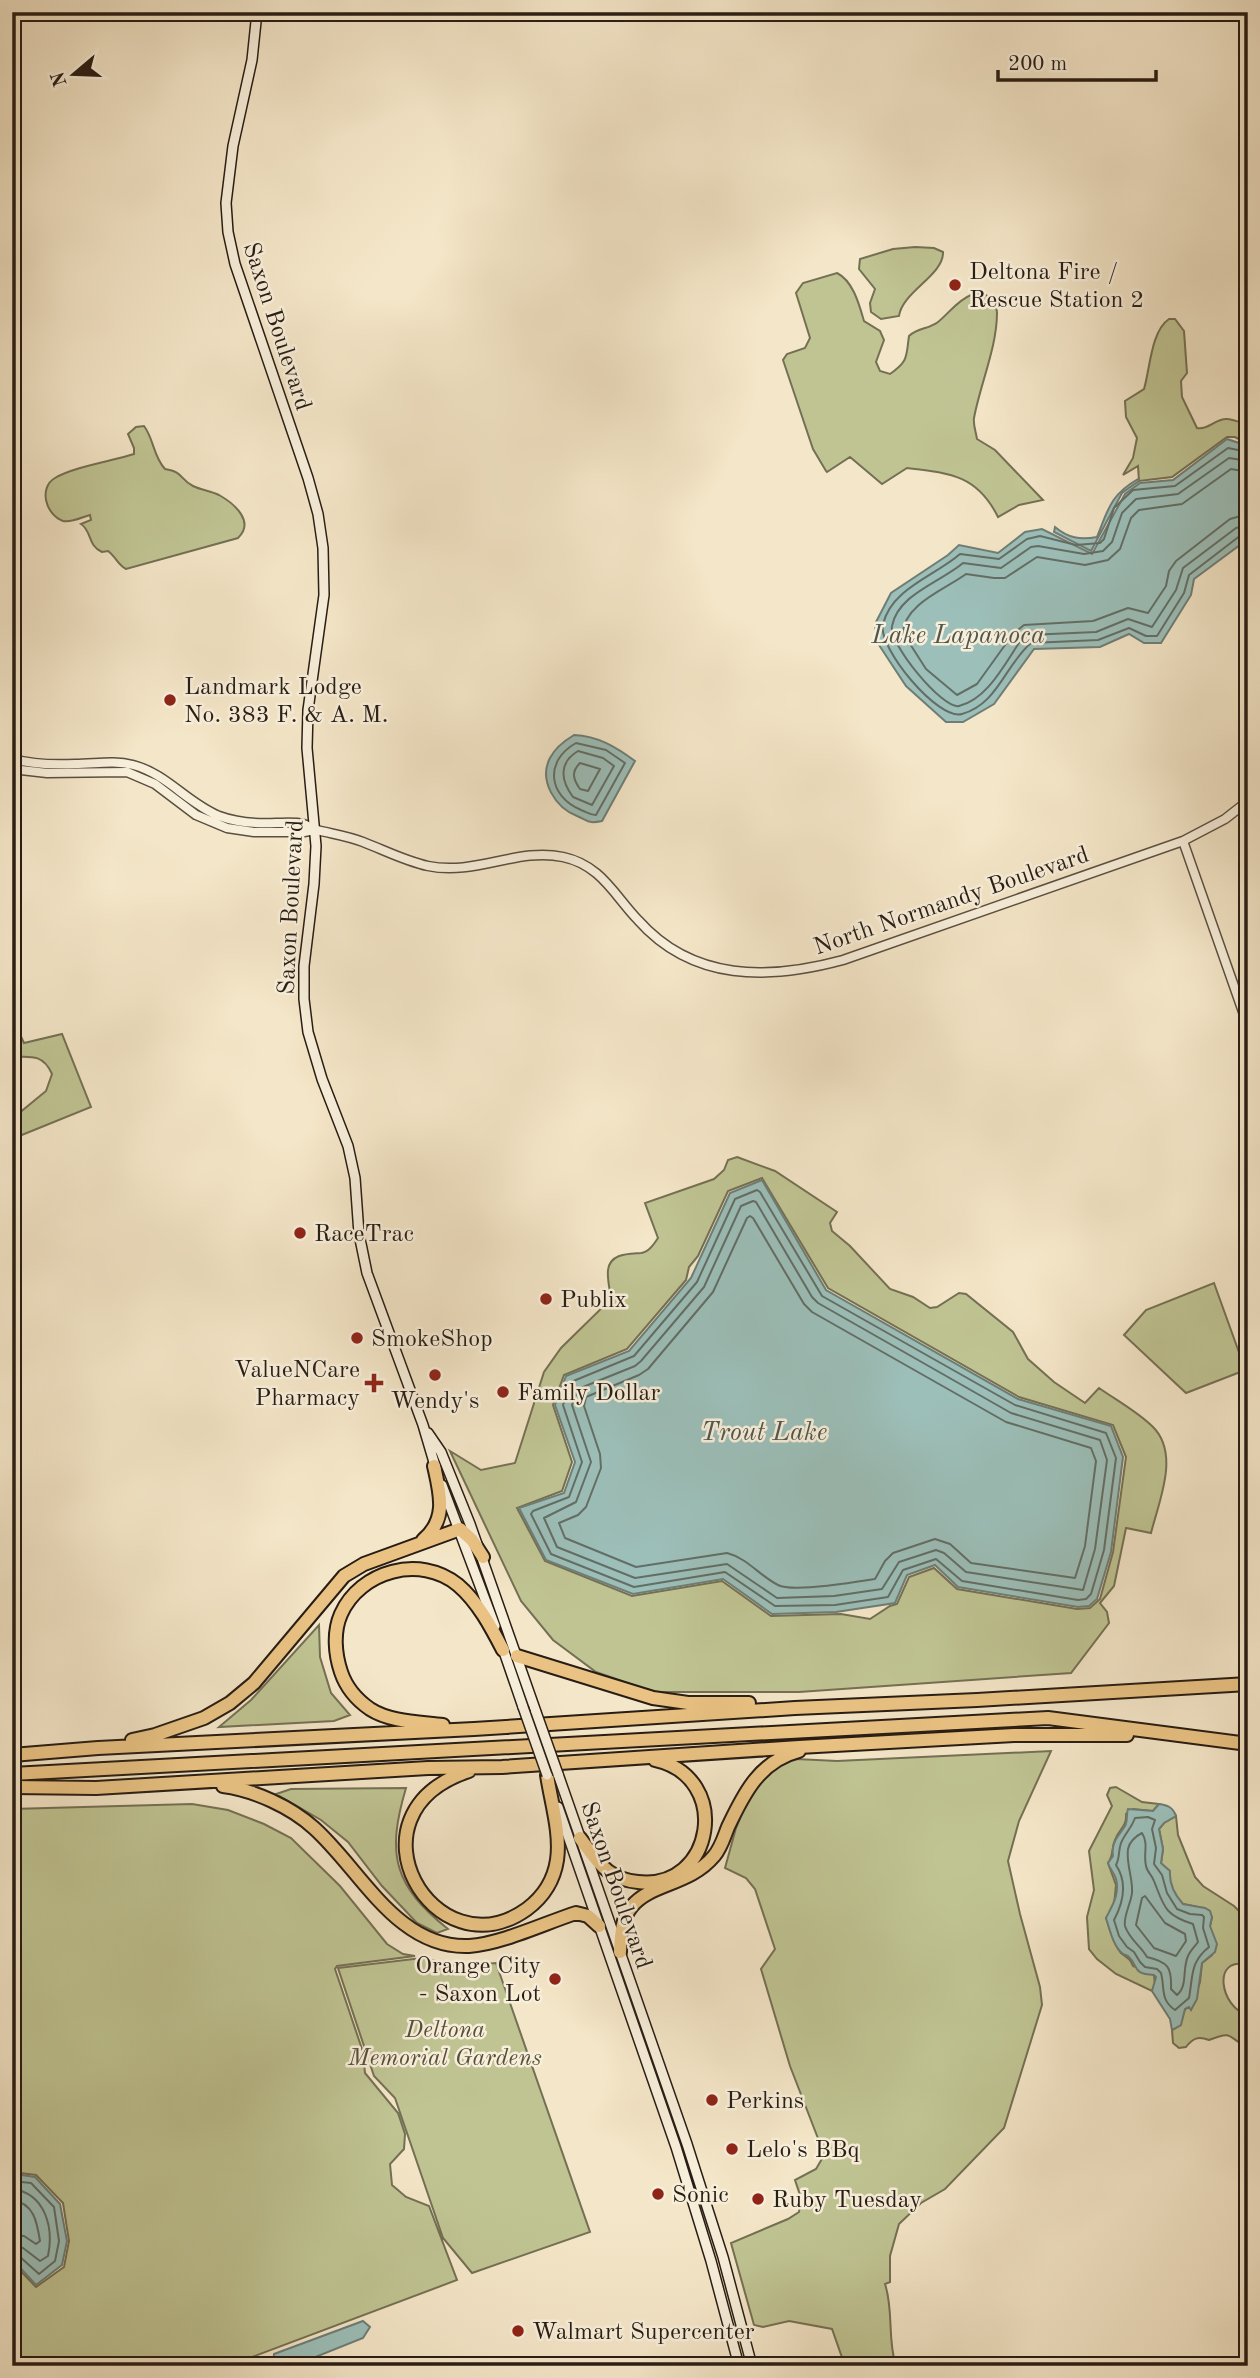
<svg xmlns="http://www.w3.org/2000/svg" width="1260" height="2378" font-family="'Old Standard TT',serif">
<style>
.green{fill:#c0c493;stroke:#747054;stroke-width:2;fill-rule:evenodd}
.water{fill:#9cbfb9;stroke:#6e7e77;stroke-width:2}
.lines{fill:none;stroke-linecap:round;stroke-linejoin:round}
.shore{stroke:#626e66;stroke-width:2}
.tertiary-casing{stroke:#5b4f41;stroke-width:11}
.secondary-casing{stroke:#281d14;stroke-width:12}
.motorway-casing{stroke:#281d14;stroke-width:16}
.tertiary{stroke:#f8efdb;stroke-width:8}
.secondary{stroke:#f8efdb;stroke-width:9}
.motorway{stroke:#eac384;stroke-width:12}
.secondary-bridge-casing{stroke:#281d14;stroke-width:12;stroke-linecap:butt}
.secondary-bridge{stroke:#f8efdb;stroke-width:9}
.poi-dot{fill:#8f2418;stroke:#f8efdb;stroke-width:2.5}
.labels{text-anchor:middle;stroke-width:5;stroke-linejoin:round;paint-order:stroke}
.poi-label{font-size:24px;fill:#281d14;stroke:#f8efdb;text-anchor:start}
.street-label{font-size:24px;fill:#281d14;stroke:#f8efdb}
.park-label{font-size:24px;font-style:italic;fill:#564f3a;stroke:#f8efdb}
.water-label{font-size:26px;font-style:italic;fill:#51564e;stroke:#f8efdb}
</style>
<rect width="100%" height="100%" fill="#f4e6c8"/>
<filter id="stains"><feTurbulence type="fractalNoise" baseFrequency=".00286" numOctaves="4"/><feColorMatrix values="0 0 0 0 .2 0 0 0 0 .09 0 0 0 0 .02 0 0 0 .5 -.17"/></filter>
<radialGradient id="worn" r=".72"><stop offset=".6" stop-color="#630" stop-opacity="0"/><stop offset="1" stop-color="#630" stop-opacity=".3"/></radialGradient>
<!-- green -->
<path class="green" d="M915 247 934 248 943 252C944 275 902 292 899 316L881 319 871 312 870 303 875 289 859 269 860 259 893 249Z
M837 273C853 281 859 304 864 321L880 331 884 340 876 362 880 371 890 374C909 361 906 356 909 336 917 328 929 329 938 322 949 313 958 300 971 295 984 290 997 299 997 313 997 347 980 385 974 418 973 425 976 432 977 439L995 450 1043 500 1019 505 998 517C977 475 950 473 907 468L882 484 850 457 827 472 826 471 813 449 783 360 787 354 805 348 810 338 796 293 803 283Z
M1169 319H1175L1184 331 1187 373 1181 381 1182 397 1197 428C1208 430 1214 420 1225 419 1232 418 1241 423 1248 425V444L1235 437H1227L1172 477 1139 481 1138 466 1123 475 1133 458 1137 438 1126 417 1125 401 1144 389C1150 369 1151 331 1169 319Z
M144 426C154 439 153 456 165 469 184 472 179 479 193 486 201 490 211 491 219 495 235 504 255 522 238 538L126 569C118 565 116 557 108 551L102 552C87 545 92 531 81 524L91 520 90 515C82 517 72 523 63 521 46 515 38 488 55 478 73 467 112 461 134 454V448L128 434 136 427Z
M12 1017 24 1043 62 1034 91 1107 12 1139V1119L46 1091 52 1074C44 1056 34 1056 15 1057L12 1053Z
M737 1157 775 1171 837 1212 830 1223 832 1231 850 1246 890 1289 913 1297 930 1308 937 1307 959 1293 966 1294 1013 1332 1028 1359 1054 1382 1085 1403 1099 1388C1116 1400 1138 1412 1153 1427 1180 1454 1159 1501 1151 1533L1126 1528 1114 1586 1100 1603 1107 1612 1109 1623 1071 1673 799 1692H653L596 1672 553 1640 521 1601 450 1451 481 1470 515 1463 544 1372 561 1348 611 1299C610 1290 607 1279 608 1270 610 1253 629 1254 641 1253 649 1252 654 1244 658 1238L645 1203 714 1179 724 1170 728 1160ZM762 1178 828 1288 1019 1397 1113 1425 1126 1457 1113 1552 1100 1599 1090 1608 1077 1609 957 1589 934 1568 909 1577 897 1604 890 1606 870 1619 841 1614 771 1616 722 1581 632 1596 545 1561 517 1508 562 1491 572 1462 553 1405 564 1375 627 1349 686 1280 689 1267 698 1256 728 1191Z
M1214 1283 1240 1355 1248 1353V1369L1186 1393 1124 1335 1146 1310Z
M319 1625 320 1657 331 1693 350 1715 334 1721 219 1727 251 1700Z
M1051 1751 1019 1821 1008 1861 1020 1914 1040 1987 1042 2005 1004 2128 945 2189 921 2203 899 2224 890 2256V2282L885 2284C894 2311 887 2339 896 2366H845L832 2329 789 2321 763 2327 754 2325 731 2243 788 2219 799 2212 801 2198 795 2180 816 2169 823 2157 819 2141 790 2066 761 1969 775 1949 755 1889 746 1878 725 1868 736 1828 747 1801 761 1779 774 1766 796 1759 837 1761Z
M1116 1787 1142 1802 1159 1804 1153 1811 1133 1809 1126 1814C1127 1827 1119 1829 1115 1840 1111 1849 1114 1855 1108 1863L1116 1885 1114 1905 1106 1918C1110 1929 1113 1944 1121 1953 1127 1958 1130 1958 1133 1966L1154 1975 1155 1985 1152 1991 1116 1974 1097 1959 1089 1949 1087 1917 1094 1890 1089 1851 1112 1806 1107 1795 1110 1788Z
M406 1788C386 1855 394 1886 448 1929L437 1933 417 1923 382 1886 348 1842 321 1820 276 1794 291 1789Z
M192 1804 228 1810 264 1824 291 1838 340 1886 387 1944 403 1954 415 1956 337 1966 335 1969 363 2052 365 2073 398 2113 405 2134 404 2149 390 2164 392 2185 406 2197 429 2206 457 2280 228 2366H12V2262L36 2287 64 2267 69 2241 63 2203 36 2175 12 2172V1809Z
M1176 1816 1178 1835 1195 1877 1203 1886 1234 1906 1248 1920V1965C1211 1955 1220 2008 1248 2015V2048C1227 2037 1234 2030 1209 2040 1198 2036 1193 2038 1186 2047L1179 2048 1173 2043 1172 2030C1183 2025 1181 2019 1185 2009L1189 2007 1191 2009 1200 1982 1202 1963 1212 1955 1210 1926 1212 1917 1197 1907 1183 1904 1176 1897 1161 1863 1163 1849 1159 1829 1164 1823Z
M422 1958 459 1966 496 1963 590 2232 472 2273 443 2238 395 2098 374 2076 338 1968Z"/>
<!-- water -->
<path class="water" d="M1227 439 1248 446V539L1194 579 1191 595 1161 643H1144L1129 634 1100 647 1034 649 994 704 963 722H946L906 686 877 642 875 624 891 593 948 555 959 545 998 553 1025 532 1042 529 1092 554 1125 494 1140 483 1173 480Z
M1138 479 1139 481 1122 493 1091 551 1054 532 1055 527C1068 538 1080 540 1097 537 1108 510 1110 495 1138 479Z
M574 735C598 736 616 747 635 761L602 821C588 824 589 821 577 816 556 808 538 781 550 758 555 748 564 741 574 735Z
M762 1180 826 1290 1018 1399 1111 1426 1123 1457 1111 1552 1097 1599 1089 1606 1078 1607 958 1587 935 1565 907 1575 895 1603 836 1612 772 1614 723 1579 633 1594 546 1560 519 1508 564 1493 575 1462 555 1405 566 1376 629 1351 691 1278 730 1193Z
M1159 1804C1167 1805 1173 1807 1176 1816L1164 1823 1159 1829 1163 1849 1161 1863 1170 1871C1169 1884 1174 1894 1183 1904L1205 1908 1210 1911 1212 1917 1210 1926 1217 1944 1215 1952 1202 1963 1197 1999 1191 2010 1189 2007 1185 2009 1181 2025 1172 2030 1170 2019 1152 1991 1156 1977 1154 1975C1131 1974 1140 1967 1128 1956 1127 1955 1125 1955 1123 1954 1113 1946 1110 1930 1106 1918 1112 1906 1120 1894 1116 1879 1114 1872 1110 1870 1108 1863L1113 1856C1111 1842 1118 1837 1125 1826 1128 1821 1126 1814 1128 1809L1153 1811Z
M15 2174 35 2177 60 2204 67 2241 62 2265 36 2285 12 2259V2175Z
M363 2321 370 2327 363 2338 293 2366 273 2365 274 2354Z"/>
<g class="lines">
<!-- shore -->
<path class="shore" d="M1248 452 1228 448 1175 486 1133 490 1114 508 1104 539 1100 543 1076 545 1040 536 1027 539 999 559 960 554C935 576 892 588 883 624 877 647 938 721 962 714 998 704 1005 665 1031 643L1098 640 1129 628 1146 636H1157L1184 593 1189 575 1241 535 1248 534
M1248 461 1229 458 1178 494 1136 499 1122 513 1112 542 1103 551 1084 554 1038 546 1031 547 1001 568 963 563C941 582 898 594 892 626 888 643 943 710 959 706 988 699 1005 663 1021 640L1028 635 1096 632 1128 619 1152 627 1176 590 1183 568 1236 528 1248 525
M1248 472 1231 469 1182 504 1139 510 1131 518 1120 549 1108 560 1085 565 1037 557 1005 578H994L966 574C946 589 904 604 903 633L926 669 957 695 977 684 1013 634 1024 625 1093 621 1128 608 1148 613 1166 586 1169 571 1176 561 1230 519 1248 514
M576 743 606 750 625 763 596 815C590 815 587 812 581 810 548 796 544 761 576 743Z
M578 751 603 758 614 766 592 805 573 797C561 781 558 763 578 751Z
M580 763 600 769 588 791 580 789C573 779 571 772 580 763Z
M757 1190 760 1192 822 1296 1015 1405 1106 1433 1116 1458 1104 1550 1091 1594 1086 1599 1078 1600 962 1581 936 1559 903 1570 888 1597 835 1605 775 1606 725 1572 634 1587 551 1554 531 1514 533 1511 569 1497 582 1462 563 1405 571 1382 634 1356 697 1282 735 1199Z
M753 1201 756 1202 812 1297 818 1303 1011 1413 1100 1440 1107 1460 1095 1549 1083 1590 966 1572 944 1553 936 1550 899 1562 882 1589 834 1596 777 1598 727 1564 635 1578 557 1547 544 1518 576 1502 591 1462 572 1405 578 1389 635 1366 641 1361 704 1287 741 1206Z
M750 1216 753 1218 804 1304 812 1312 1006 1422 1091 1448 1096 1461 1085 1546 1075 1578 971 1563 950 1544 935 1539 893 1553 885 1561 875 1579C856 1582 793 1593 778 1585 760 1576 747 1558 727 1553L636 1567 565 1538 559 1523 578 1515 586 1507 601 1468 600 1454 584 1406 586 1397 639 1375 648 1369 713 1292 747 1218Z
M1135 1818 1148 1817 1155 1820 1152 1829 1156 1848 1154 1864 1162 1875 1167 1893 1177 1909 1190 1914 1202 1915 1204 1917 1203 1928 1209 1947C1190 1962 1193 1976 1189 1998L1175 2010C1160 2000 1165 1988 1161 1973L1157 1969 1145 1967 1140 1962 1134 1952 1127 1947 1119 1936 1114 1920C1123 1903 1128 1883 1116 1865 1120 1858 1118 1851 1121 1843 1125 1833 1131 1829 1135 1818Z
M1142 1833C1149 1844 1143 1854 1146 1866 1147 1872 1152 1875 1154 1881 1164 1906 1164 1915 1193 1924L1198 1942C1195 1946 1190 1951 1188 1956 1182 1969 1188 1986 1177 1995L1171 1989C1172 1967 1168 1962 1147 1957 1141 1946 1129 1939 1125 1926 1123 1917 1131 1903 1132 1893 1133 1877 1126 1865 1128 1849 1130 1841 1136 1836 1142 1833Z
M1145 1896 1165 1923 1185 1934 1186 1941 1176 1956 1154 1948 1136 1925 1142 1898Z
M12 2181 31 2183 54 2207 59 2241 55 2261 39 2274 19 2256 12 2254
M12 2189C45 2193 54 2227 48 2256L40 2261 23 2248 12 2245
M12 2200C34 2203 37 2222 40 2241L36 2244 24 2236 12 2235"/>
<defs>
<path id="tertiary" d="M12 759C32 764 55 765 75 764 95 764 114 760 133 765 167 774 187 803 219 816 238 823 257 824 276 823 284 823 295 822 303 824 308 825 312 829 317 830 333 834 348 836 363 842 384 850 405 861 428 866 476 876 518 847 563 857 601 865 614 895 638 920 693 982 769 980 843 960L1183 841 1225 819 1248 801
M12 769 47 773 127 772 155 784 196 815 227 828 254 832H304L315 830
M1183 841 1248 1026"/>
<path id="secondary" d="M257 12 252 60 233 146 226 203 228 232 235 264 308 478 318 514 323 548 324 595 308 710 307 748 316 846 314 884 304 966V999L308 1032 322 1079 348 1146 355 1178 359 1234 367 1273 423 1425 436 1469
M428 1433 441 1452 470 1524 536 1712
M442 1485 495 1626
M502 1646 523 1707
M558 1774 687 2144 723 2257 752 2366
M558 1807 676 2147 711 2261 739 2366"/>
<path id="motorway" d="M423 1540C448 1519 440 1493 434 1466
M517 1656 653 1698 688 1703H749
M443 1725C419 1722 390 1722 370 1709 357 1700 346 1687 341 1672 335 1654 333 1632 341 1614 360 1571 420 1554 458 1585 478 1602 491 1627 503 1650
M132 1740 155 1735 204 1718 230 1703 254 1683 344 1576 364 1564 460 1529 472 1540 483 1557
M12 1755 98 1748 474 1729 795 1708 977 1700 1248 1684
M469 1771C339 1814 435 1975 527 1909 543 1897 554 1880 557 1860 561 1833 551 1802 547 1775
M12 1774 1048 1718 1248 1744
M223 1786C254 1790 291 1807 314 1828 361 1870 397 1949 469 1946 501 1944 545 1923 576 1913L588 1916 599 1926
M12 1787 96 1788 428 1768 502 1767 799 1747 1014 1735H1127
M580 1838C589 1850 597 1863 608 1871 617 1878 627 1881 638 1882 714 1891 733 1777 655 1760
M620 1952C621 1936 621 1919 632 1906 651 1883 690 1885 714 1856 721 1848 724 1837 728 1827 744 1793 760 1761 799 1751"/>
</defs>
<!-- tertiary casing -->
<use href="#tertiary" class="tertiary-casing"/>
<!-- secondary casing -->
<use href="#secondary" class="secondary-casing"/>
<!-- motorway casing -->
<use href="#motorway" class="motorway-casing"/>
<!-- tertiary -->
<use href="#tertiary" class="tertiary"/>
<!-- secondary -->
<use href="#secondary" class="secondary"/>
<!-- motorway -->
<use href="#motorway" class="motorway"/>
<defs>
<path id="secondary-bridge" d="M523 1707 547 1775
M536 1712 558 1774"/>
</defs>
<!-- secondary-bridge casing -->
<use href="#secondary-bridge" class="secondary-bridge-casing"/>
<!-- secondary-bridge -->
<use href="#secondary-bridge" class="secondary-bridge"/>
</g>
<!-- markers -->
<g class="poi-dot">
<circle cx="955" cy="285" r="7"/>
<circle cx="170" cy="700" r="7"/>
<circle cx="300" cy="1233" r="7"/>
<circle cx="546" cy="1299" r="7"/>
<circle cx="357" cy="1338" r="7"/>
<circle cx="435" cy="1375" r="7"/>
<path d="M370.5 1372.5h7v7h7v7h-7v7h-7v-7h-7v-7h7z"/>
<circle cx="503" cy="1392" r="7"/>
<circle cx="555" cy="1979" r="7"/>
<circle cx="712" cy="2100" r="7"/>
<circle cx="732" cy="2149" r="7"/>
<circle cx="658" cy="2194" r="7"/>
<circle cx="758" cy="2199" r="7"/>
<circle cx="518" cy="2331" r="7"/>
</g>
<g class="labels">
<!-- poi labels -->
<g class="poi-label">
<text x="969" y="279">Deltona Fire /<tspan x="969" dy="28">Rescue Station 2</tspan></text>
<text x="184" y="694">Landmark Lodge<tspan x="184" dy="28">No. 383 F. &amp; A. M.</tspan></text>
<text x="314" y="1241">RaceTrac</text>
<text x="560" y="1307">Publix</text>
<text x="371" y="1346">SmokeShop</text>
<text x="360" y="1377" text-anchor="end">ValueNCare<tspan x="360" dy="28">Pharmacy</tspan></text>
<text x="517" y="1400">Family Dollar</text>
<text x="435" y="1408" text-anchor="middle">Wendy's</text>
<text x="541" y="1973" text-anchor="end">Orange City<tspan x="541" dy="28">- Saxon Lot</tspan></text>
<text x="726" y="2108">Perkins</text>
<text x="746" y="2157">Lelo's BBq</text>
<text x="672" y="2202">Sonic</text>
<text x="772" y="2207">Ruby Tuesday</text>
<text x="532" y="2339">Walmart Supercenter</text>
</g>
<!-- street labels -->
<g class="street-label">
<text transform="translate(278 326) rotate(72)" y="8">Saxon Boulevard</text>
<text transform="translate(951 900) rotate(-19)" y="8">North Normandy Boulevard</text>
<text transform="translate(290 907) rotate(-87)" y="8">Saxon Boulevard</text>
<text transform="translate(617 1885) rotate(71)" y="8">Saxon Boulevard</text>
</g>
<!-- park labels -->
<g class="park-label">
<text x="445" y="2037">Deltona<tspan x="445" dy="28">Memorial Gardens</tspan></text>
</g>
<!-- water labels -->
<g class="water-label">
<text x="958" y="643">Lake Lapanoca</text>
<text x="764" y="1440">Trout Lake</text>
</g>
</g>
<!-- margin -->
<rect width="1260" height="2378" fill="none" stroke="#f4e6c8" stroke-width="42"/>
<rect x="14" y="14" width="1232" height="2350" fill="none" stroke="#281d14" stroke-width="3.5"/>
<rect x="21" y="21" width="1218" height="2336" fill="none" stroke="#281d14" stroke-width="2"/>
<!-- north arrow -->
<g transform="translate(74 74) rotate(251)" stroke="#f8efdb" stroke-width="5" paint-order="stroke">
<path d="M0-5L12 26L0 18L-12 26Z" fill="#281d14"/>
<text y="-10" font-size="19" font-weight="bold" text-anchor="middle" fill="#281d14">N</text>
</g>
<!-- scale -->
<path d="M998 70v10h158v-10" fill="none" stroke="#281d14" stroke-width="3.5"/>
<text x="1008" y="70" font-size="21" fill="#281d14" stroke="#f8efdb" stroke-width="5" paint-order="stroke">200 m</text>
<rect width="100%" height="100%" filter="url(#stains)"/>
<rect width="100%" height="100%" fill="url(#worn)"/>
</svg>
